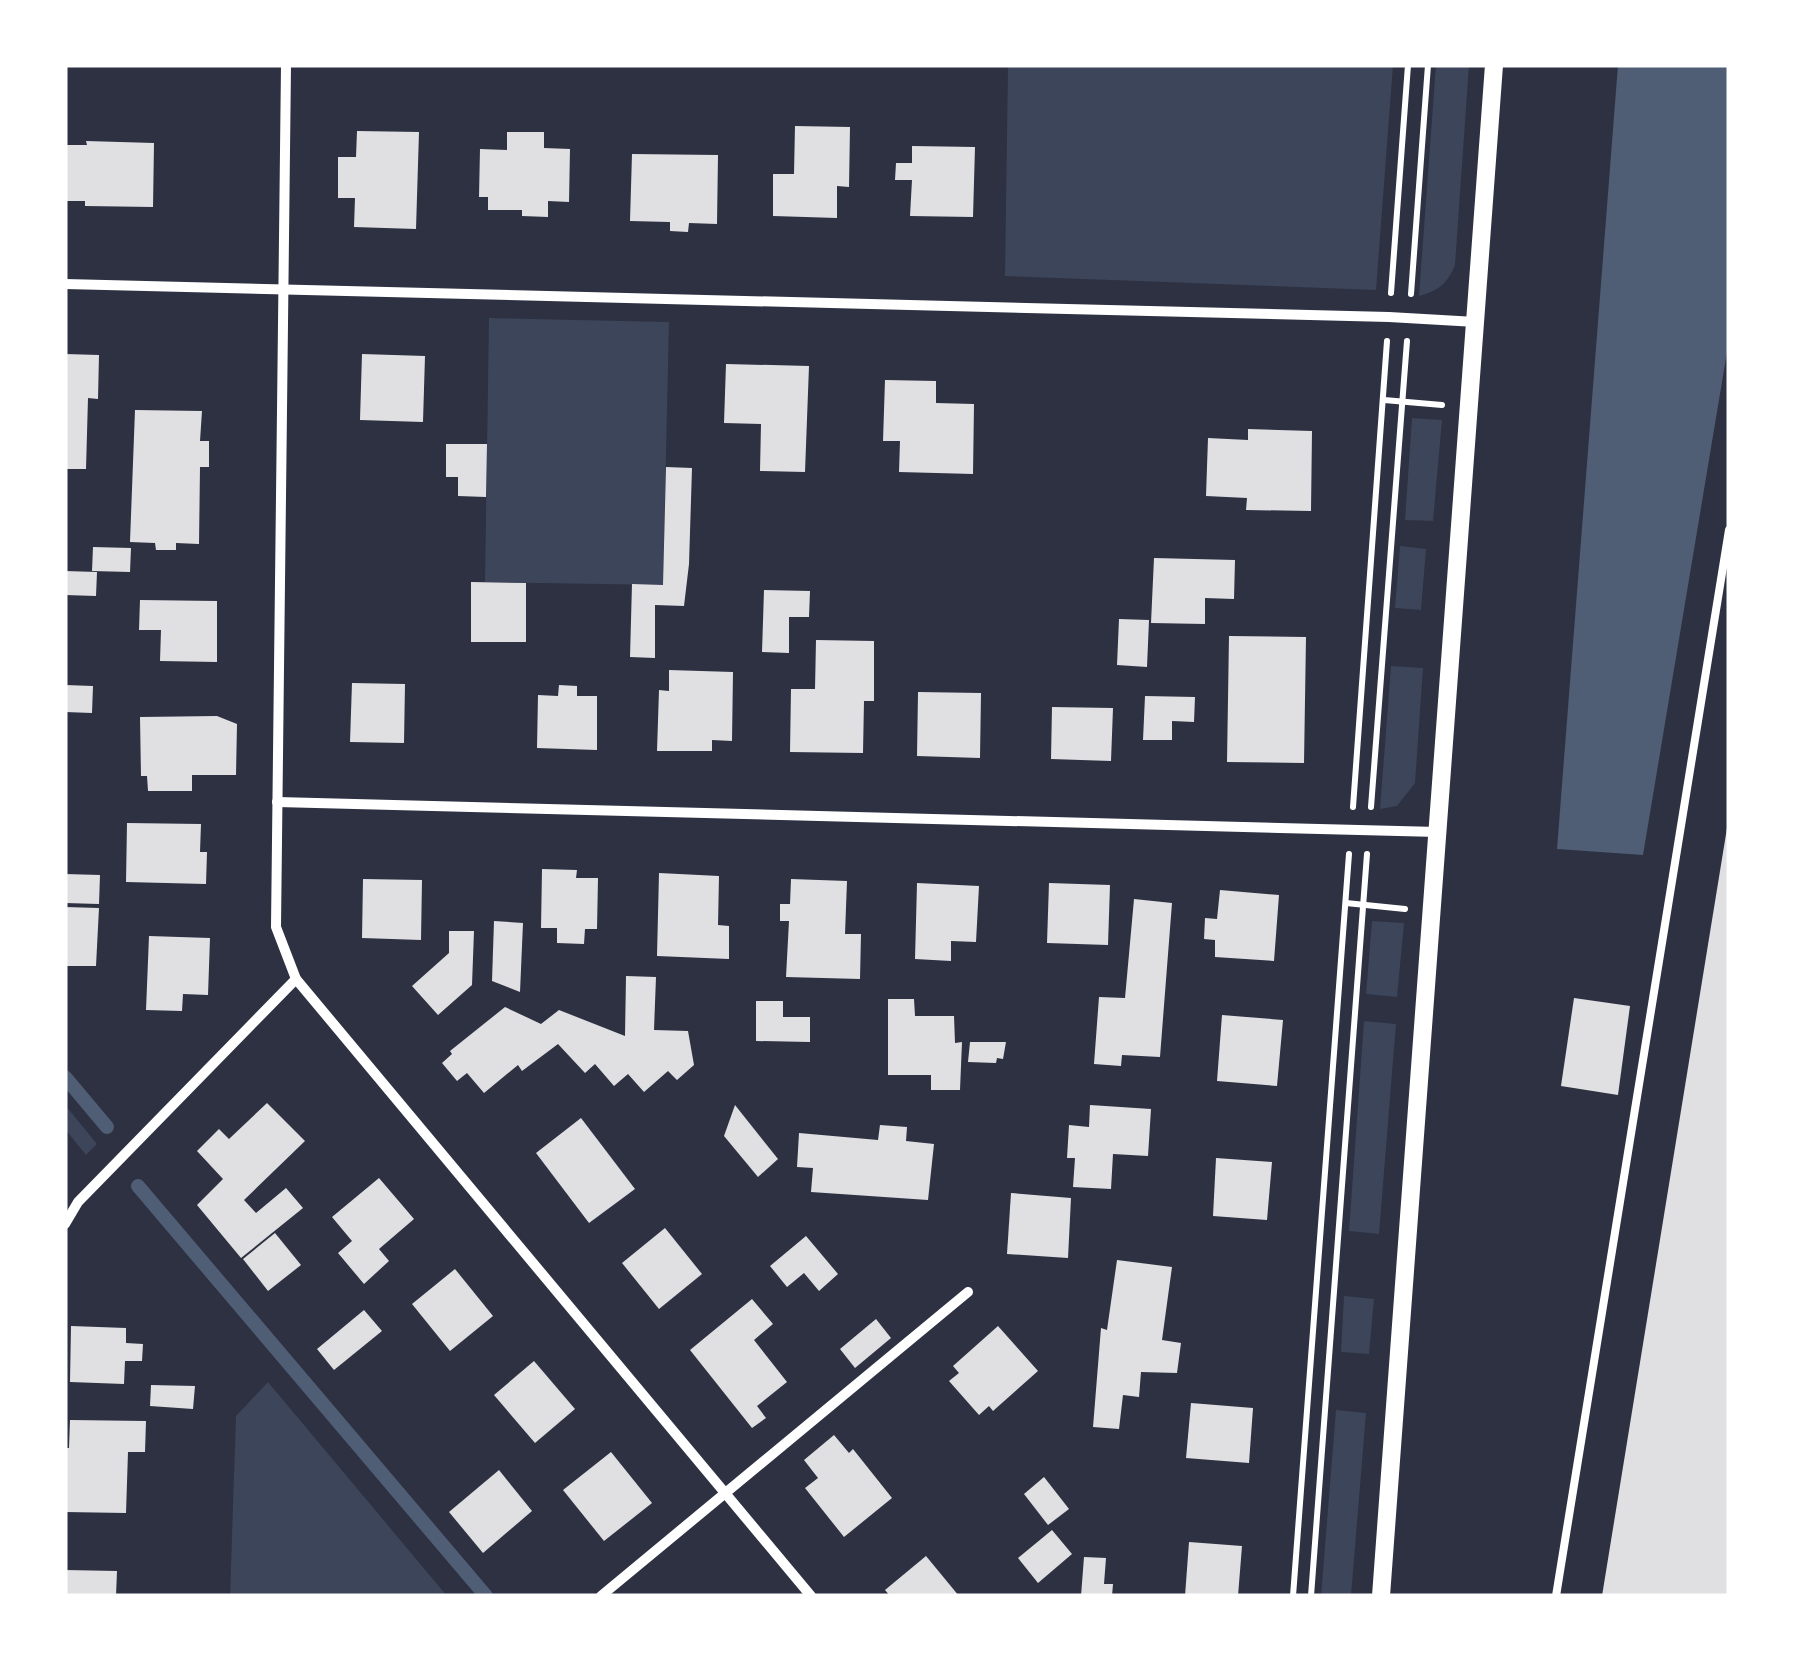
<svg xmlns="http://www.w3.org/2000/svg" width="1794" height="1661" font-family="'PT Serif',serif">
  <style>
    .green { fill: #3c4559 }
    .water { fill: #4f5d75 }
    .lines { fill: none; stroke-linecap: round; stroke-linejoin: round }
    .stream { stroke: #4f5d75; stroke-width: 14 }
    .building { fill: #e0e0e3 }
    .path { stroke: #fff; stroke-width: 6 }
    .service { stroke: #fff; stroke-width: 8 }
    .minor { stroke: #fff; stroke-width: 10 }
    .tertiary { stroke: #fff; stroke-width: 18 }
  </style>
  <rect width="100%" height="100%" fill="#2d3142"/>
  <g class="green">
    <polygon points="1008,65 1393,65 1376,290 1005,276"/>
    <path d="M1436,65H1469L1455,265C1448,283 1438,291 1419,296Z"/>
    <polygon points="489,318 669,322 663,585 485,582"/>
    <polygon points="1412,418 1442,420 1433,521 1405,520"/>
    <polygon points="1400,546 1426,549 1421,610 1395,608"/>
    <polygon points="1391,666 1423,668 1415,783 1397,806 1380,809"/>
    <polygon points="1372,921 1404,923 1397,997 1366,994"/>
    <polygon points="1364,1021 1396,1024 1379,1234 1349,1231"/>
    <polygon points="65,1105 97,1144 86,1155 65,1129"/>
    <polygon points="1344,1296 1374,1299 1369,1354 1341,1352"/>
    <polygon points="268,1382 447,1596 230,1596 236,1416"/>
    <polygon points="1336,1410 1366,1413 1351,1596 1321,1596"/>
  </g>
  <polygon class="water" points="1618,65 1729,65 1729,340 1643,855 1557,849"/>
  <g class="lines">
    <g class="stream">
      <polyline points="65,1077 107,1127"/>
      <polyline points="138,1186 486,1596"/>
    </g>
  </g>
  <g class="building">
    <polygon points="795,126 850,127 849,187 837,186 837,218 773,216 773,174 794,174"/>
    <polygon points="357,131 419,132 416,229 354,227 355,198 338,198 338,157 356,157"/>
    <polygon points="507,132 544,132 544,148 570,149 569,202 548,201 548,217 522,216 522,210 488,210 488,197 479,197 480,149 507,150"/>
    <polygon points="86,141 154,143 153,207 85,206 85,201 65,201 65,145 87,145"/>
    <polygon points="912,146 975,147 973,217 910,216 912,180 895,180 896,163 912,163"/>
    <polygon points="632,154 718,155 717,224 689,223 688,232 670,231 670,222 630,221"/>
    <polygon points="65,354 99,355 98,399 88,398 86,469 65,469"/>
    <polygon points="362,354 425,356 423,422 360,420"/>
    <polygon points="726,364 809,366 805,472 760,471 761,424 724,423"/>
    <polygon points="885,380 936,381 936,403 974,404 973,474 899,472 900,441 883,441"/>
    <polygon points="135,410 202,411 200,441 209,441 209,467 200,467 199,544 176,543 176,550 156,550 155,543 130,542"/>
    <polygon points="1248,429 1312,431 1311,511 1246,510 1247,498 1206,496 1208,438 1248,440"/>
    <polygon points="446,444 487,444 486,497 458,496 458,477 446,477"/>
    <polygon points="666,467 692,468 689,564 684,606 655,605 655,658 630,657 632,584 663,585"/>
    <polygon points="93,547 131,548 130,572 92,571"/>
    <polygon points="1154,558 1235,560 1234,599 1205,598 1205,624 1151,623"/>
    <polygon points="65,571 97,572 96,596 65,595"/>
    <polygon points="471,582 526,583 526,642 471,642"/>
    <polygon points="764,590 810,591 809,617 789,617 789,653 762,652"/>
    <polygon points="140,600 217,601 217,662 160,661 161,630 139,630"/>
    <polygon points="1119,619 1149,620 1147,667 1117,665"/>
    <polygon points="1229,636 1306,637 1304,763 1227,762"/>
    <polygon points="816,640 874,641 874,701 864,701 863,753 790,752 791,689 815,689"/>
    <polygon points="669,670 733,672 732,741 712,740 712,751 657,751 659,690 669,691"/>
    <polygon points="352,683 405,684 404,743 350,742"/>
    <polygon points="65,685 93,686 92,713 65,712"/>
    <polygon points="559,685 577,686 577,696 597,696 597,750 537,748 538,695 558,696"/>
    <polygon points="918,692 981,693 980,758 917,756"/>
    <polygon points="1145,696 1195,697 1194,722 1172,721 1172,740 1143,740"/>
    <polygon points="1052,707 1113,708 1111,761 1051,759"/>
    <polygon points="217,716 237,724 236,775 192,775 192,791 148,791 147,776 141,776 140,717"/>
    <polygon points="127,823 201,824 200,852 207,852 206,884 126,882"/>
    <polygon points="1727,828 1729,1596 1602,1596"/>
    <polygon points="542,869 577,870 576,878 598,878 597,929 585,929 584,944 557,943 557,928 541,928"/>
    <polygon points="659,873 719,876 718,925 729,926 729,959 657,956"/>
    <polygon points="65,874 100,875 99,904 65,903"/>
    <polygon points="363,879 422,880 421,940 362,938"/>
    <polygon points="791,879 847,881 845,934 861,934 860,979 786,977 789,921 780,921 780,904 790,904"/>
    <polygon points="917,883 979,886 976,942 951,941 951,961 915,959"/>
    <polygon points="1049,883 1110,885 1108,945 1047,943"/>
    <polygon points="1220,890 1279,895 1274,961 1215,957 1215,940 1204,939 1205,918 1217,919"/>
    <polygon points="1134,899 1172,903 1160,1057 1122,1055 1121,1066 1094,1064 1099,997 1125,998"/>
    <polygon points="65,907 99,908 96,966 67,966"/>
    <polygon points="494,921 523,923 520,992 492,981"/>
    <polygon points="449,931 474,931 472,985 438,1015 412,986 449,953"/>
    <polygon points="149,936 210,938 208,995 183,994 182,1011 146,1010"/>
    <polygon points="626,976 656,977 654,1030 688,1031 694,1065 677,1080 668,1071 644,1092 628,1074 614,1086 595,1064 585,1073 558,1044 522,1071 518,1065 484,1093 467,1073 457,1081 442,1063 452,1054 450,1051 505,1007 541,1024 559,1010 625,1036"/>
    <polygon points="1574,998 1630,1006 1618,1095 1561,1086"/>
    <polygon points="888,999 914,999 915,1016 954,1016 955,1043 962,1042 960,1090 931,1090 931,1075 888,1075"/>
    <polygon points="756,1001 783,1001 783,1017 810,1017 810,1042 756,1041"/>
    <polygon points="1222,1015 1283,1020 1277,1086 1217,1081"/>
    <polygon points="970,1042 1006,1042 1003,1059 997,1058 996,1063 968,1062"/>
    <polygon points="267,1103 305,1141 244,1200 256,1213 286,1188 303,1208 241,1258 197,1205 223,1179 197,1151 219,1129 229,1139"/>
    <polygon points="735,1105 778,1159 758,1177 724,1136"/>
    <polygon points="1090,1105 1151,1109 1148,1156 1113,1154 1111,1189 1073,1187 1075,1158 1067,1158 1069,1125 1089,1127"/>
    <polygon points="581,1118 635,1189 589,1223 536,1153"/>
    <polygon points="880,1125 907,1127 906,1141 934,1144 928,1200 811,1192 813,1168 797,1167 799,1133 878,1140"/>
    <polygon points="1216,1158 1272,1162 1267,1220 1213,1216"/>
    <polygon points="379,1178 414,1219 379,1249 389,1261 364,1284 338,1253 352,1241 332,1217"/>
    <polygon points="1011,1193 1071,1198 1068,1258 1007,1254"/>
    <polygon points="665,1228 702,1274 659,1309 622,1263"/>
    <polygon points="275,1233 301,1265 268,1291 243,1259"/>
    <polygon points="806,1236 838,1274 819,1291 804,1273 787,1287 770,1266"/>
    <polygon points="1117,1260 1172,1267 1162,1340 1181,1343 1177,1373 1141,1372 1139,1397 1123,1395 1119,1429 1093,1427 1101,1328 1107,1330"/>
    <polygon points="455,1269 493,1316 450,1351 412,1304"/>
    <polygon points="752,1299 773,1324 754,1340 787,1382 757,1406 766,1418 752,1428 690,1350"/>
    <polygon points="364,1310 382,1331 334,1370 317,1349"/>
    <polygon points="876,1319 891,1338 855,1368 840,1349"/>
    <polygon points="71,1326 126,1328 126,1343 143,1344 142,1361 125,1361 124,1384 70,1382"/>
    <polygon points="998,1326 1038,1371 993,1411 989,1406 979,1415 949,1381 959,1373 953,1366"/>
    <polygon points="534,1361 575,1409 535,1443 494,1395"/>
    <polygon points="151,1385 195,1386 193,1409 150,1406"/>
    <polygon points="1191,1403 1253,1408 1249,1463 1186,1458"/>
    <polygon points="70,1420 146,1421 145,1452 128,1452 126,1513 65,1512 65,1448 69,1448"/>
    <polygon points="834,1435 849,1453 853,1449 892,1498 844,1537 805,1488 818,1478 804,1460"/>
    <polygon points="611,1452 652,1503 604,1541 563,1490"/>
    <polygon points="499,1470 532,1511 483,1553 449,1512"/>
    <polygon points="1044,1477 1069,1509 1048,1525 1024,1494"/>
    <polygon points="1052,1530 1072,1554 1038,1583 1018,1558"/>
    <polygon points="1189,1542 1242,1546 1238,1596 1185,1596"/>
    <polygon points="926,1556 959,1596 890,1596 885,1590"/>
    <polygon points="1084,1557 1106,1558 1104,1584 1113,1584 1112,1596 1081,1596"/>
    <polygon points="65,1570 117,1571 116,1596 65,1596"/>
  </g>
  <g class="lines">
    <g class="path">
      <polyline points="1391,293 1408,65"/>
      <polyline points="1411,294 1428,65"/>
      <polyline points="1384,400 1442,405"/>
      <polyline points="1353,807 1387,341"/>
      <polyline points="1371,807 1407,341"/>
      <polyline points="1346,903 1405,909"/>
      <polyline points="1293,1596 1349,854"/>
      <polyline points="1311,1596 1367,854"/>
    </g>
    <polyline class="service" points="1556,1596 1729,530"/>
    <g class="minor">
      <polyline points="286,65 276,927 296,979 811,1596"/>
      <polyline points="65,284 1389,317 1476,322"/>
      <polyline points="277,802 1438,832"/>
      <polyline points="65,1224 78,1202 296,979"/>
      <polyline points="601,1596 968,1292"/>
    </g>
    <polyline class="tertiary" points="1381,1596 1494,65"/>
  </g>
  <rect width="1794" height="1661" fill="none" stroke="#ffffff" stroke-width="135"/>
</svg>
